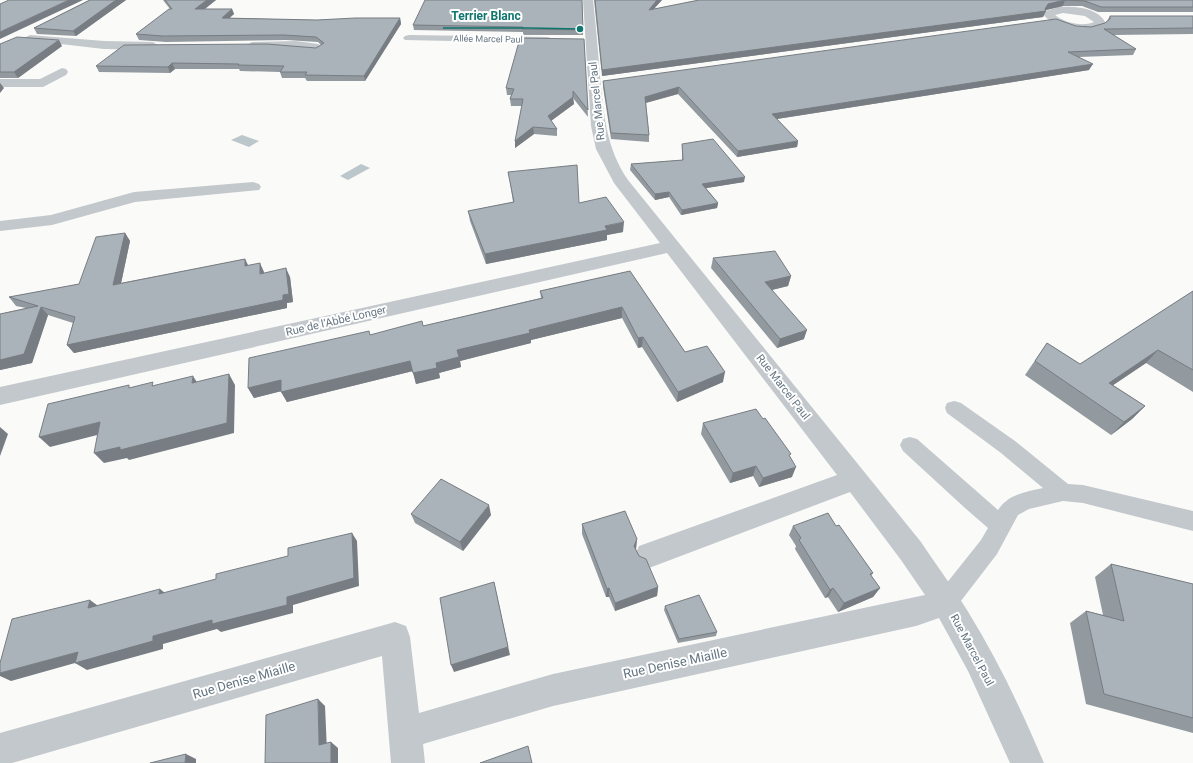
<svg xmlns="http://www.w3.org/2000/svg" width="1193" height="763" font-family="Roboto,sans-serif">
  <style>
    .water { fill: #bbc7cb }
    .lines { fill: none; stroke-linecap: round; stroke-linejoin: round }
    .service { fill: #c3c8cc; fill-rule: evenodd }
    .minor { fill: #c3c8cc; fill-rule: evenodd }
    .wall { fill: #929a9f }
    .shaded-wall { fill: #777d82 }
    .building { fill: #aab3b9; stroke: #777d82 }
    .labels { text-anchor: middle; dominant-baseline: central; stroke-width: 4; stroke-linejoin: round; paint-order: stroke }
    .far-street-label { font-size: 9px; fill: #657683; stroke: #fff }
    .street-label { font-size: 11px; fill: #657683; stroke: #fff }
    .near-street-label { font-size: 13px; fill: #657683; stroke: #fff }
    .leader { fill: none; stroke: #0f766e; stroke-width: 1.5 }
    .callout-dot { fill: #0f766e; stroke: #fff; stroke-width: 1.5 }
    .callout-label { font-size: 12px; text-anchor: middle; font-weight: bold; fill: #0f766e; stroke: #fff; stroke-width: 4; stroke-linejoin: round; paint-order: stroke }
  </style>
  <rect width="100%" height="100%" fill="#fafaf8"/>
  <g class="water">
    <polygon points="242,135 259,141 249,147 231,140"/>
    <polygon points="361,164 370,168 348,180 340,176"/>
  </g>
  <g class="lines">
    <path class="service" d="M954,401L961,403L1015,441L1068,484L1083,485L1193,511V531L1083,503L1063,501L1029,509L1018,515L997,554L954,610L946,613L938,610L934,602L938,594L981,540L988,528L965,508L903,451L900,445L903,439L910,437L917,439L998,510C1008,494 1026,492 1043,488L1001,453L947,413L945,408L947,403Z"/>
    <g class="minor">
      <path d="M583,0H593C596,26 598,51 600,77C604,115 606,148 628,180L921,542C936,565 953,587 967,610C997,658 1022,711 1044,763H1010L968,671L939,618L916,626L553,706L423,744L425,763H391L382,656L12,763H0V733L395,622L406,626L410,637L419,713L553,674L925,595L901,560L850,492L649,568L639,564L635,555L639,546L837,475L667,253L0,405V387L660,243L614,183L596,149L591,126Z"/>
      <path d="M1058,7C1074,6 1097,7 1106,23C1094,38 1054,29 1044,15L1046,11ZM1063,13L1085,16L1094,22C1082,27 1065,23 1055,15Z"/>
      <polygon points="30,35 104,41 153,42 159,46 153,50 104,49 26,40 24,38"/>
      <polygon points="409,35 548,37 554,40 548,43 405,40 403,38 405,36"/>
      <polygon points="296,41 318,44 324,48 318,52 296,49 252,50 246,46 252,42"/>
      <polygon points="62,68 66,69 68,72 66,75 43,87 0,87 0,79 40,79"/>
      <polygon points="253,182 259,184 261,187 259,190 135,202 52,225 0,231 0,221 51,215 134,192"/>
    </g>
  </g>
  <g class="wall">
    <polygon points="89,0 126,0 76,36 37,34 34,28"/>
    <polygon points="163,0 216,0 205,9 232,9 234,14 229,18 317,20 400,18 401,24 365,81 307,81 305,78 282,78 280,72 240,71 239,69 175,69 170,73 99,72 96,66 316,48 321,45 318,42 286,40 166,42 139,40 136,34 170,9"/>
    <polygon points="582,0 583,35 523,35 523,32 414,30 413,25"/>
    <polygon points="594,0 662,0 654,9 699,0 1193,0 1193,12 1098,12 1082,6 1063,6 1046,10 1046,11 1043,17 602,76"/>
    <polygon points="1110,16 1193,16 1193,34 1113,35 1136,49 1133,55 1079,57 1089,70 777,119 798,141 797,147 737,157 678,94 646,103 649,135 649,142 611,139 603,87 603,81 1076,26 1091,27 1105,23 1107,21"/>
    <polygon points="584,39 588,117 573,98 574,104 551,121 557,129 557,136 534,134 515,148 515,141 522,106 511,106 510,99 511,95 507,95 506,88"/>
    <polygon points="0,44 62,46 18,78 0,78"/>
    <polygon points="682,144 744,182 706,188 718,203 717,208 681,215 669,197 655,200 630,170 631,164 682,160"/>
    <polygon points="508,172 579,203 623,232 607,235 607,240 486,264 470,221 468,211 513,202 510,182"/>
    <polygon points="125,233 130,241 121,283 245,259 248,266 264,272 264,273 290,277 293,302 287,303 287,308 74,353 67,345 73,323 48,315 32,363 0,370 0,314 26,308 16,306 9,297 79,284"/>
    <polygon points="713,258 791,276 788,286 772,290 804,339 777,348 711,268"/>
    <polygon points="630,271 685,352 723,382 677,402 642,347 638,348 622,318 531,340 531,343 460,361 461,367 439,373 440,378 416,384 413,371 287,402 281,391 254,398 248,388 370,335 423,326 541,298 540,291"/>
    <polygon points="1193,291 1193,392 1146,363 1113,385 1145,406 1132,419 1111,435 1025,375 1047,343 1080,364"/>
    <polygon points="763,419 790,457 792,477 759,487 753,476 730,483 701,434 703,423"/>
    <polygon points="411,514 491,515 463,551 415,523"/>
    <polygon points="582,524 637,539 636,550 639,556 658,587 657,596 615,611 609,597 606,597 582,534"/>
    <polygon points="793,526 836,526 873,573 871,576 880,588 873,597 838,612 828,597 825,598 795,549 796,546 789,535"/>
    <polygon points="1111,564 1193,584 1193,733 1086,704 1070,623 1086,611 1103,615 1095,577"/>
    <polygon points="665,606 717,632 716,636 678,643 664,610"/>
  </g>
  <g class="shaded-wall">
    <polygon points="69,0 83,0 0,39 0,32"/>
    <polygon points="116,0 126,0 76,36 73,31"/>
    <polygon points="207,0 216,0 198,14 195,9"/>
    <polygon points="657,0 662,0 648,15 649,10"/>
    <polygon points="1065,0 1063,6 1046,10 1046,11 1043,17 602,76 602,70 1048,4"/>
    <polygon points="232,9 234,14 224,23 222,18"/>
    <polygon points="400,18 401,24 365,81 364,76"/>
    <polygon points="59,40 62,46 18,78 14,72"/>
    <polygon points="172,63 175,69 170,73 168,67"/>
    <polygon points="1093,64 1089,70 770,120 772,114"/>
    <polygon points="0,83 4,88 0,93"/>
    <polygon points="679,87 678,94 645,103 645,97"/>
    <polygon points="573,97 574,104 548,123 548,116"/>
    <polygon points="533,127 534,134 515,148 515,141"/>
    <polygon points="798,141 797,147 737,157 738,151"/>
    <polygon points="745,177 744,182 701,189 702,184"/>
    <polygon points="669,192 669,197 655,200 655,194"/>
    <polygon points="718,203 717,208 681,215 682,210"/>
    <polygon points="624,222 623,232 607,235 607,240 486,264 485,254"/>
    <polygon points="125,233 130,241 119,293 113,285"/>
    <polygon points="245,259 249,267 245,266"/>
    <polygon points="260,263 264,272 264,282 260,274"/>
    <polygon points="286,268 290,277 293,302 287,303 287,308 74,353 67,345"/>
    <polygon points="791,276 788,286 763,292 765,282"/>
    <polygon points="41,307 48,315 32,363 0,370 0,360"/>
    <polygon points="622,307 622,318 531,340 531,343 460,361 461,367 439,373 440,378 416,384 413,373 436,363 457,350 529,330"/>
    <polygon points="807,330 804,339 777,348 780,339"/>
    <polygon points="643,337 642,347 638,348 638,338"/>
    <polygon points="1158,350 1146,363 1097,396 1109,383"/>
    <polygon points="410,361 413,371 287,402 281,392"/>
    <polygon points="725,372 723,382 677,402 678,392"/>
    <polygon points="229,374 235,385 234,433 129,460 127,458 104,463 94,453"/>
    <polygon points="193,376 200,387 192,383"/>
    <polygon points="281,380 286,390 254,398 248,388"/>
    <polygon points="1145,406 1132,419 1111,435 1124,422"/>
    <polygon points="100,422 109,432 50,447 39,437"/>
    <polygon points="0,427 8,434 0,456"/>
    <polygon points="756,466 753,476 730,483 733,473"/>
    <polygon points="796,467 792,477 759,487 763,478"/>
    <polygon points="489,505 491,515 463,551 460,542"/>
    <polygon points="352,533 357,541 359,586 293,605 293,613 221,632 217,629 163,644 163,649 87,670 75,663 11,681 0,676 0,673 78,652 153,636 287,597"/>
    <polygon points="637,539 636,548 634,556 634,546"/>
    <polygon points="494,582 510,655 454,672 451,665"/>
    <polygon points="658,587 657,596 615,611 615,603"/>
    <polygon points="609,588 609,597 606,597 607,589"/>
    <polygon points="833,588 828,597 825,598 830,590"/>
    <polygon points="880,588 873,597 838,612 844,603"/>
    <polygon points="160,589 170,597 159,594"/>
    <polygon points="90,600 101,608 88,608"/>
    <polygon points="318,699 325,706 327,751 319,745"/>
    <polygon points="331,742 338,748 338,763 331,763"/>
    <polygon points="186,754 196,759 196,763 185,763"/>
  </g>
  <g class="building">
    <polygon points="9,0 69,0 0,32 0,4"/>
    <polygon points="90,0 116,0 73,31 34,28"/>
    <polygon points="165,0 207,0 195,9 232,9 222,18 317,20 355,18 400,18 364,76 305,75 307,72 280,72 284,66 238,65 239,64 172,63 168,67 96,66 124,45 267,44 316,48 324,43 316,37 284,35 163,36 136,34 169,9 172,9"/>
    <polygon points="425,0 582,0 583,30 522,29 523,27 413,25"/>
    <polygon points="595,0 657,0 649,10 699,0 1193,0 1193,7 1101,7 1085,1 1065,0 1048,4 1045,9 1046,11 602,70"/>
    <polygon points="1110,16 1193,16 1193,28 1104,29 1136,49 1068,52 1093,64 772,114 798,141 738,151 679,87 645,97 649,135 611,133 603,81 1056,19 1076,26 1091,27 1105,23 1110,19"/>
    <polygon points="17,37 59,40 14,72 0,72 0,44"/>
    <polygon points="520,38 584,39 588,110 573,91 573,97 548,116 557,129 533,127 515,141 523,99 510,99 514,89 506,88"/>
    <polygon points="713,139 745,177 702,184 718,203 682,210 669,192 655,194 631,164 683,160 682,144"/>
    <polygon points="577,165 579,203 606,197 624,222 605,226 607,230 485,254 468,211 514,202 508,172"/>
    <polygon points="125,233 113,285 245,259 245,266 260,263 260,274 286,268 289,294 283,295 283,300 67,345 75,317 41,307 24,354 0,360 0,314 38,306 9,297 79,284 96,237"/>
    <polygon points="775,251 791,276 765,282 807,330 780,339 713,258"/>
    <polygon points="630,271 685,352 707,346 725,372 678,392 643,337 638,338 622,307 529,330 530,333 457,350 459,357 436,363 437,368 413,373 410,361 281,392 281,380 248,388 249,358 369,331 370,335 422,321 423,326 543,298 540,291"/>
    <polygon points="1193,291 1193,370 1158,350 1109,383 1145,406 1124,422 1035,361 1047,343 1080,364"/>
    <polygon points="229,374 227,423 120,450 120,447 94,453 100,422 39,437 48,404 129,385 129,388 153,382 152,386 193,376 192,383"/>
    <polygon points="756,409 763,419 765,418 791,454 789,455 796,467 763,478 756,466 733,473 703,423"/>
    <polygon points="441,479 489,505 460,542 411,514"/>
    <polygon points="625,511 637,539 634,546 639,556 646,559 658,587 615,603 609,588 607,589 582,524"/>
    <polygon points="828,513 836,526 839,525 873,573 870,574 880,588 844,603 833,588 830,590 799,540 801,538 793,526"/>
    <polygon points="352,533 354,578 287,597 287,605 212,624 212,620 153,636 153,641 75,663 78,652 0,673 0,663 12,619 90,600 88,608 160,589 159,594 216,579 216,574 288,556 288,548"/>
    <polygon points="1111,564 1193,584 1193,718 1104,694 1086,611 1124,621"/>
    <polygon points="494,582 508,647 451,665 440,598"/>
    <polygon points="699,595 717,632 679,639 665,606"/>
    <polygon points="318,699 319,745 331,742 331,763 265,763 266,715"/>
    <polygon points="528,746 532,763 480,763"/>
    <polygon points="186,754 185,763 150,763"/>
  </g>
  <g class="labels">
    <g class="far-street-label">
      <text transform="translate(488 39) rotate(1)">Allée Marcel Paul</text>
    </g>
    <g class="street-label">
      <text transform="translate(597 101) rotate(-96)">Rue Marcel Paul</text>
      <text transform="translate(336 321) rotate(-13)">Rue de l’Abbé Longer</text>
      <text transform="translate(783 387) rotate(52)">Rue Marcel Paul</text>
      <text transform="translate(972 650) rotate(62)">Rue Marcel Paul</text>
    </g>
    <g class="near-street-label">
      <text transform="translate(675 663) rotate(-12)">Rue Denise Miaille</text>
      <text transform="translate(244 680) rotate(-16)">Rue Denise Miaille</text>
    </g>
  </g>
  <path class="leader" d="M580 29L529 28H443"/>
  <circle class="callout-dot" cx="580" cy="29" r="4"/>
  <g class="callout-label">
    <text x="486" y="20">Terrier Blanc</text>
  </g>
</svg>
